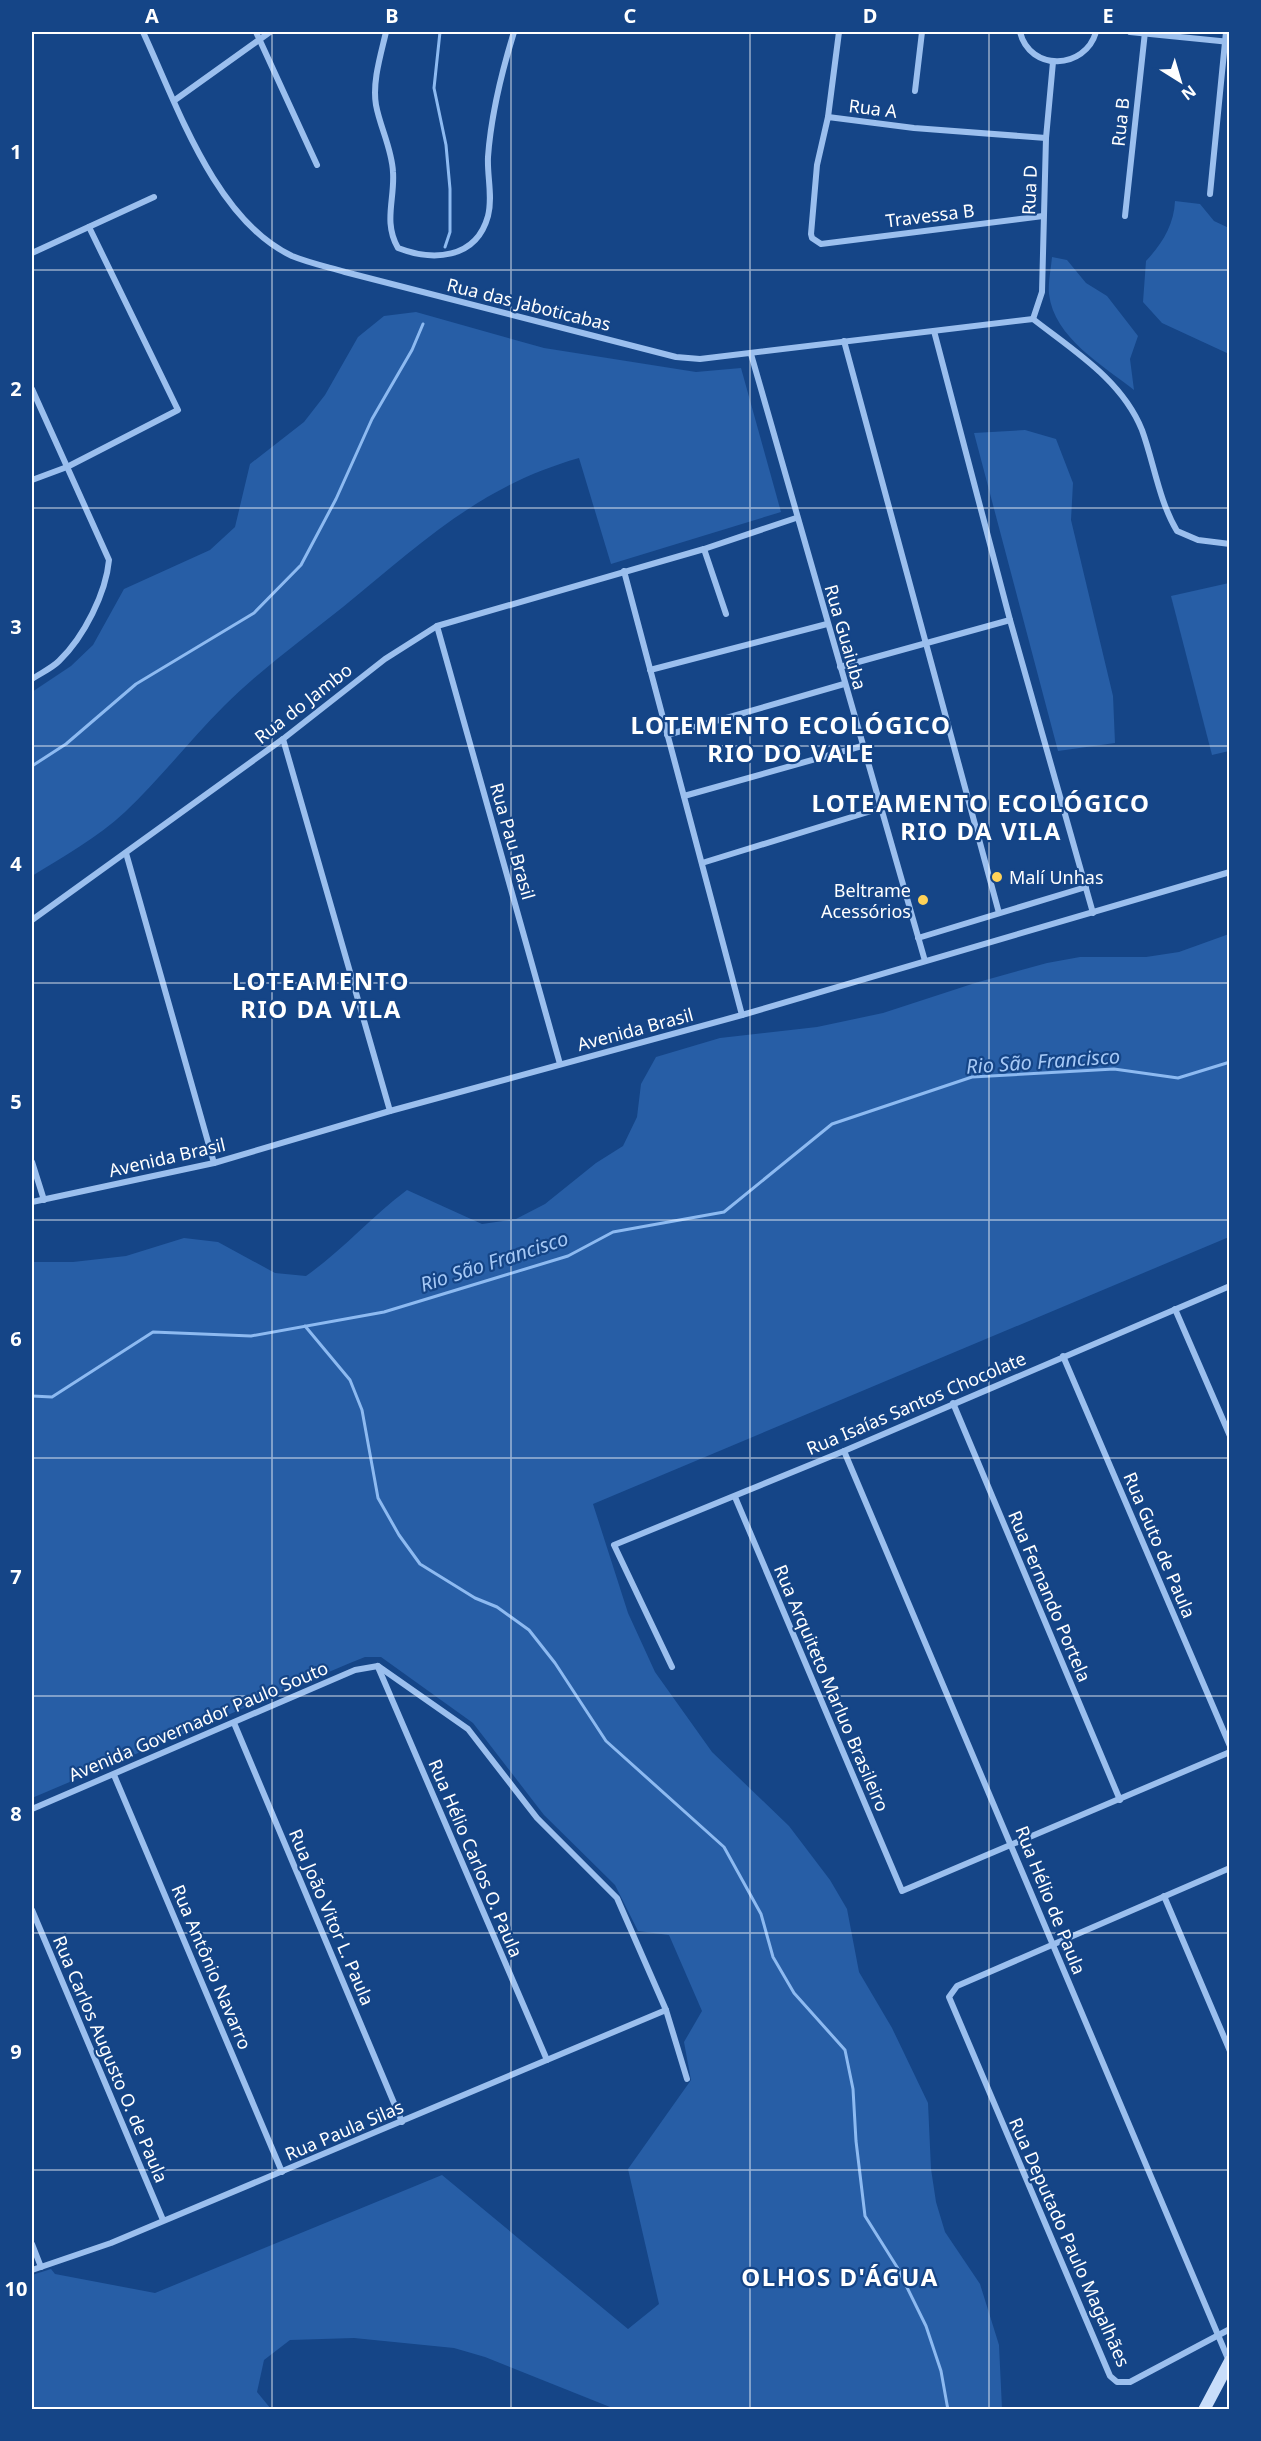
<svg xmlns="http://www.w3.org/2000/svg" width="1261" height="2441" font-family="'Noto Sans',sans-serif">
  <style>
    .green { fill: #275ea6 }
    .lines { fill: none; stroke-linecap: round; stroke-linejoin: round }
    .stream { stroke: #8dbaf1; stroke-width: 3 }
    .street { stroke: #9bbfee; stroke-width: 6 }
    .secondary { stroke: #c8ddfa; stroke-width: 12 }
    .grid { fill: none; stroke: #fff; stroke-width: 1.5; stroke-opacity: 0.55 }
    .poi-dot { fill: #ffd258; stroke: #154587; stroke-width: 2 }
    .labels { text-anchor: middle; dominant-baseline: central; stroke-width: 4.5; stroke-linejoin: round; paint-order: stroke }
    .street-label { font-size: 18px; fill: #fff; stroke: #154587 }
    .poi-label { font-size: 18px; fill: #fff; stroke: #154587; text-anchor: start }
    .water-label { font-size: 20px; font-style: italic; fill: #a6c9f6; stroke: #154587 }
    .district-label { font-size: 24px; font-weight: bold; letter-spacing: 1.5px; fill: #fff; stroke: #154587 }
    .neatline { fill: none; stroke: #fff; stroke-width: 2 }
    .grid-label { font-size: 20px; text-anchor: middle; font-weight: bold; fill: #fff }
  </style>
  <rect width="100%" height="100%" fill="#154587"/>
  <g class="green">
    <path d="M1175,201L1200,204L1214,221L1229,228V354L1162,323L1143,302L1146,261C1162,244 1174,225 1175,201Z"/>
    <path d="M1052,257L1067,260L1086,283L1107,296L1138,336L1130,359L1134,390C1103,365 1054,338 1049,294C1048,283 1051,268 1052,257Z"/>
    <path d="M416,312L544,348L696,372L741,368L781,512L611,564L579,458C480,486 420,544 343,607C303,639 260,670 224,706C190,740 160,779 125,812C98,837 63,857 32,876V692L71,666L93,645L124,589L210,550L235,527L250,464L304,422L325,395L358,337L384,316Z"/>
    <polygon points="1025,430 1056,439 1073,483 1071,520 1113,696 1115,743 1058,751 974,433"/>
    <polygon points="1229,583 1229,751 1212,755 1171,596"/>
    <path d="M1229,934V1237L593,1504L628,1613L655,1672L712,1752L789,1826L830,1880L847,1909L859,1972L892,2028L928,2103L931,2169L936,2202L945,2232L980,2284L999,2345L1002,2409H615L485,2357L454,2348L354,2338L290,2340L264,2360L257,2392L271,2409H32V2275L51,2269L55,2274L155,2293L442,2175L628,2329L659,2304L628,2169L691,2080L684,2042L702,2011L669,1935L638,1931L615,1885L544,1815L473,1723L381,1657H365L350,1663L32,1798V1262H73L126,1256L184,1238L218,1242L275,1273L306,1276C343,1250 371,1217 407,1190L482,1224L516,1219L545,1204L596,1163L623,1146L637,1117L641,1084L656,1057L720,1038L817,1027L883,1013L975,983L1047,963L1080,957H1146L1179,952Z"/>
  </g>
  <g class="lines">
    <g class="stream">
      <polyline points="440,32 434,88 446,145 450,189 450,232 445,247"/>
      <polyline points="32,766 66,744 136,684 254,613 301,565 336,499 372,419 412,350 423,324"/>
      <polyline points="305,1326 350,1380 362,1410 378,1498 399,1535 420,1564 475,1598 497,1607 529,1630 555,1663 606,1741 724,1847 761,1914 773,1957 794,1993 845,2050 853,2089 856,2141 865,2216 897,2267 926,2326 941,2371 948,2410"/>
      <polyline points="32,1396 52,1397 153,1332 251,1336 384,1312 568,1256 613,1232 724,1212 832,1124 972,1077 1114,1069 1178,1078 1230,1062"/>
    </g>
    <g class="street">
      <path d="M143,32C177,105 215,220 292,256C309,263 328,267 345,272L676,357L700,359L1033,319"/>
      <polyline points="256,32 317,165"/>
      <path d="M386,32C381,54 372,82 376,105C380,127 392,149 393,172C395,199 383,222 398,248C432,261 476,260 488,216C493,197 487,176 488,157C491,115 502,71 514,32"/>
      <path d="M1020,32C1030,72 1085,70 1096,32"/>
      <polyline points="1130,32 1230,42"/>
      <polyline points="915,91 922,32"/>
      <polyline points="175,100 270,32"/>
      <polyline points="828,117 839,32"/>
      <polyline points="1210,194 1226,32"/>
      <polyline points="1043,216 821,244 812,238 811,234 817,165 828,117 914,128 1046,138"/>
      <polyline points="1125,216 1145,32"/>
      <polyline points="32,253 154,197"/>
      <path d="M1033,319C1074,351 1122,380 1142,430C1154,463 1159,501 1177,531L1198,540L1230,544"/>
      <polyline points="1033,319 1042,292 1046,138 1053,62"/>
      <polyline points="934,331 1010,620 1093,913"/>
      <polyline points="844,341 999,913"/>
      <polyline points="751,354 925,961"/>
      <path d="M32,389L109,560C106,593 84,637 59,661C52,668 41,673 32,679"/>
      <polyline points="32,480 67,467 178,410 89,227"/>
      <polyline points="704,549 726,614"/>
      <polyline points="624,571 742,1015"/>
      <polyline points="437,626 560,1064"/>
      <polyline points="840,667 1010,620"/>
      <polyline points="650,670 827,624"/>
      <polyline points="667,735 844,684"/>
      <polyline points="283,739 390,1111"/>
      <polyline points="684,796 862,746"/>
      <polyline points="126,853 214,1163"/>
      <polyline points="702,863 881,808"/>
      <polyline points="32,920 283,739 385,659 437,626 704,549 796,518"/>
      <polyline points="918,938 1086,887"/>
      <polyline points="32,1162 44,1200"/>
      <polyline points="32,1202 214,1163 390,1111 742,1015 1230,872"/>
      <polyline points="1175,1309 1230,1436"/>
      <polyline points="1063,1356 1230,1746"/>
      <polyline points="953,1403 1120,1800"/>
      <polyline points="844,1451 1229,2361"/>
      <polyline points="735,1497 902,1891 1230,1752"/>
      <polyline points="378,1666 468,1729 537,1818 617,1898 666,2010 687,2079"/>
      <polyline points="378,1667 547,2060"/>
      <polyline points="672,1667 614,1545 844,1451 1230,1286"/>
      <polyline points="234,1723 402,2122"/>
      <polyline points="114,1775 282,2172"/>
      <polyline points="32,1809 355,1670 378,1666"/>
      <polyline points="1230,1868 957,1986 949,1997 1110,2376 1117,2382 1130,2382 1230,2329"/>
      <polyline points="1164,1896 1230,2051"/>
      <polyline points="32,1910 163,2220"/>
      <polyline points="32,2244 41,2267"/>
      <polyline points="32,2270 111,2243 666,2010"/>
    </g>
    <polyline class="secondary" points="1204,2410 1230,2361"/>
  </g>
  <path class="grid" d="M272,32V2410M511,32V2410M750,32V2410M989,32V2410M32,270H1230M32,508H1230M32,746H1230M32,983H1230M32,1220H1230M32,1458H1230M32,1696H1230M32,1933H1230M32,2170H1230"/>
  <g class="poi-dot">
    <circle cx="997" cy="877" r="6"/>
    <circle cx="923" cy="900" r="6"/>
  </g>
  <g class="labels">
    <g class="street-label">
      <text transform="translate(873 108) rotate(7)">Rua A</text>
      <text transform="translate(1120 122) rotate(-84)">Rua B</text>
      <text transform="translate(1029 190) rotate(-88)">Rua D</text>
      <text transform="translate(930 215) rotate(-7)">Travessa B</text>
      <text transform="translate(529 304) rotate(14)">Rua das Jaboticabas</text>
      <text transform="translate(846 637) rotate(74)">Rua Guaiuba</text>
      <text transform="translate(303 703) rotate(-38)">Rua do Jambo</text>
      <text transform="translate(513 841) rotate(74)">Rua Pau Brasil</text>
      <text transform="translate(635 1029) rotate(-15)">Avenida Brasil</text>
      <text transform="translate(167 1157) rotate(-13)">Avenida Brasil</text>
      <text transform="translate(916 1403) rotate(-23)">Rua Isaías Santos Chocolate</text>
      <text transform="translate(1160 1545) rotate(67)">Rua Guto de Paula</text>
      <text transform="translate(1050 1596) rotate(67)">Rua Fernando Portela</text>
      <text transform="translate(832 1688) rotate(67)">Rua Arquiteto Marluo Brasileiro</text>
      <text transform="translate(198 1721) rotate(-23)">Avenida Governador Paulo Souto</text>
      <text transform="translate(476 1858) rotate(67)">Rua Hélio Carlos O. Paula</text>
      <text transform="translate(1051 1900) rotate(68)">Rua Hélio de Paula</text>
      <text transform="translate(332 1917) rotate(67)">Rua João Vitor L. Paula</text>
      <text transform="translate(212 1967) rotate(67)">Rua Antônio Navarro</text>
      <text transform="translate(111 2059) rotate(67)">Rua Carlos Augusto O. de Paula</text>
      <text transform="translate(344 2130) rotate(-23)">Rua Paula Silas</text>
      <text transform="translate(1070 2242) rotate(66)">Rua Deputado Paulo Magalhães</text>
    </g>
    <g class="poi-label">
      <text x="1009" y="877">Malí Unhas</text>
      <text x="911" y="890" text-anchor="end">Beltrame<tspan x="911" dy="21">Acessórios</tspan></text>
    </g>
    <g class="water-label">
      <text transform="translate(1043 1061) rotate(-4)">Rio São Francisco</text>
      <text transform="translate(494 1261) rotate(-18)">Rio São Francisco</text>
    </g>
    <g class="district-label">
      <text x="791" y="724">LOTEMENTO ECOLÓGICO<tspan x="791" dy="28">RIO DO VALE</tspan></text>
      <text x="981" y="802">LOTEAMENTO ECOLÓGICO<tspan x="981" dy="28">RIO DA VILA</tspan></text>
      <text x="321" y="980">LOTEAMENTO<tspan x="321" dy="28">RIO DA VILA</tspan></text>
      <text x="840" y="2276">OLHOS D'ÁGUA</text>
    </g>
  </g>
  <rect width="1261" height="2441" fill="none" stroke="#154587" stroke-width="66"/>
  <g transform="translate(1180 81) rotate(143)" stroke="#154587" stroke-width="4.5" paint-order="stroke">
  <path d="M0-4.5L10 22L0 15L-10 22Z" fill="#ffffff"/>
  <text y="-9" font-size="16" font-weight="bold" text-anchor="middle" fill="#ffffff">N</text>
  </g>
  <rect x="33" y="33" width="1195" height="2375" class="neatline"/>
  <g class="grid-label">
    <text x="152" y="23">A</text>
    <text x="392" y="23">B</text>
    <text x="630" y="23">C</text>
    <text x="870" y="23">D</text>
    <text x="1108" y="23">E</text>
    <text x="16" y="159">1</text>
    <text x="16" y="396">2</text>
    <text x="16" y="634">3</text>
    <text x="16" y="871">4</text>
    <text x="16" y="1109">5</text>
    <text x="16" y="1346">6</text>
    <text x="16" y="1584">7</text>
    <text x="16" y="1821">8</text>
    <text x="16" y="2059">9</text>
    <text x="16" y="2296">10</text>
  </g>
</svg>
